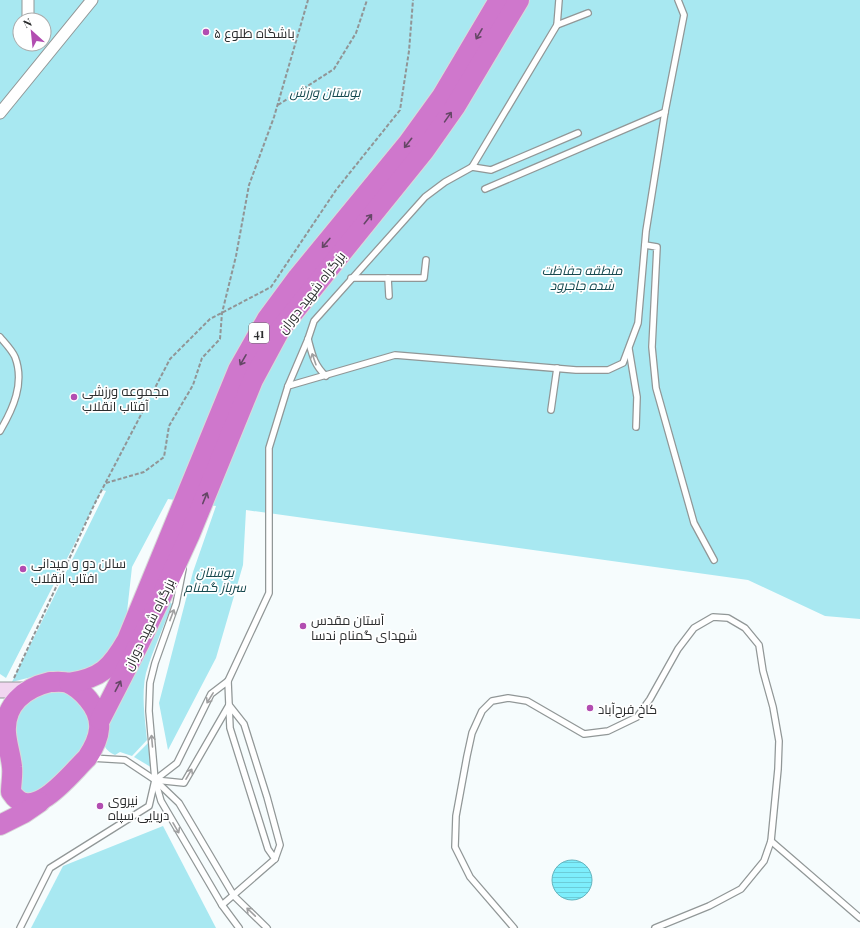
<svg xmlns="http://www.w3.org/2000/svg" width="860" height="928" font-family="'Playfair Display',Cairo,serif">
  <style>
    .green { fill: #a8e8f1; fill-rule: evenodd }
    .water { fill: url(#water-rules); stroke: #64b4be }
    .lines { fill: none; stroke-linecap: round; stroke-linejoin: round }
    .lane-casing { stroke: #919797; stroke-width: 8 }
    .street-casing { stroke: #919797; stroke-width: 13 }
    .secondary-casing { stroke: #919797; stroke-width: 17 }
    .highway-casing { stroke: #d9d9d9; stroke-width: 22 }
    .path { stroke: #919596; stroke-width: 2; stroke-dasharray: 4 2; stroke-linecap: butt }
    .lane { stroke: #fff; stroke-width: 5.5 }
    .street { stroke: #fff; stroke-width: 11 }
    .secondary { stroke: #f1d6f0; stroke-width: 15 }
    .highway { stroke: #cf77cc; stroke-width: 20 }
    .oneway { stroke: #644765 }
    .oneway2 { stroke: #a0a0a1 }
    .poi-dot { fill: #b24db1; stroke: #fff; stroke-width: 1.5 }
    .labels { text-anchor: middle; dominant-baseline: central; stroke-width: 3.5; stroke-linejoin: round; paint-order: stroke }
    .shield { fill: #fff; stroke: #6b6c6d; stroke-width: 1 }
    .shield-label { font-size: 12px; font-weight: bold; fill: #2b2d2e }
    .poi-label { font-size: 13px; fill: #2b2d2e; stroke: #fff; text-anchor: start }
    .park-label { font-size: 13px; font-style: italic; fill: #14484e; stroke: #fff }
    .street-label { font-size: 13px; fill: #2b2d2e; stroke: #fff }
  </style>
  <defs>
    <pattern id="water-rules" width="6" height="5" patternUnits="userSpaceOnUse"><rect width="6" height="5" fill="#7deefc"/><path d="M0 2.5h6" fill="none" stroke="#6cccd8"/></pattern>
  </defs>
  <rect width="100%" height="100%" fill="#f6fcfd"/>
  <g class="green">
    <path d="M0,0H860V619L825,616L748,580L246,510L243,565L216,658L168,750L159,703L193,572L216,506L168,499L132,567L126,621L106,660L79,675L51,672L12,682L106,491L102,490L6,678L0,674ZM20,20H44V44H20Z"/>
    <path d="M170,602L172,604C164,627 153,649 146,673C141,694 145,719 147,740L132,756L120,752L115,755C98,747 105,738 108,723Z"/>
    <polygon points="44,690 66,692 74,697 90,717 89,745 34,797 17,788 13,738 17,709"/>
    <polygon points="148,743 154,769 134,757"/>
    <polygon points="163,826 216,928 31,928 63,866"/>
  </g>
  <circle class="water" cx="572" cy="880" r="20"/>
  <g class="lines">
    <defs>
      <g id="lane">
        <polyline points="557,25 588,13"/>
        <polyline points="472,167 491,170 578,133"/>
        <polyline points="485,189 665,112"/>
        <polyline points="645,245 657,247 652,347 656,388 694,523 714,560"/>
        <polyline points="351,278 424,278 426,260"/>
        <polyline points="388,278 389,296"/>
        <path d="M0,337C5,343 12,350 15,357C25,383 13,409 0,431"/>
        <path d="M308,339C312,354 314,365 326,376"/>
        <polyline points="629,349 637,397 636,427"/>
        <polyline points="288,386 308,339 314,321 425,197 445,182 472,167 557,25 559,0"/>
        <polyline points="551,410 557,368"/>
        <polyline points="183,569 176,604 155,663 150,683 149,711 155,780 161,801 222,905 239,928"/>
        <polyline points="228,681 269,593 269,448 288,386 395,355 576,370 608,370 623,363 638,323 646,231 665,112 684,15 678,0"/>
        <polygon points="229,705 244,724 267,797 280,845 275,859 268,849 230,728"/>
        <polyline points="91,758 125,760 155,780 179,803 234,896 267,928"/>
        <polyline points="771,841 860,918"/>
        <polyline points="222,905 275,859"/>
        <polyline points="20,928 50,868 149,806 155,780 177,763 211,694 228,681 229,705 184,783 155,780"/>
        <polyline points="514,928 470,877 455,847 456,816 467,756 472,733 482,711 492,701 508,698 527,701 584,734 608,731 637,717 650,699 678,649 694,628 713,617 728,618 745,628 759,645 763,671 773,707 779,741 778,769 771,841 764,861 741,889 709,906 655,928"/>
      </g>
      <g id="street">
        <polyline points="28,0 28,20"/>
        <polyline points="0,113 92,0"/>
      </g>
      <polyline id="secondary" points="0,690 26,690"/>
      <g id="highway">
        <path d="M50,682C55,682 63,681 68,683C75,686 83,693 88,699C105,719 101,737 87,758C70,774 32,826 11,792C11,784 13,775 12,767C11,756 7,745 6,733C4,705 24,688 50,682Z"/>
        <path d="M69,683C101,678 111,668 127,640L238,370L267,319L298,277L408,143L442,96L499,0"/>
        <polyline points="100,720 139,644 163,593 190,534 253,380 281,328 424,151 455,107 519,0"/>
        <polyline points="0,825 24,813 40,802"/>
      </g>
    </defs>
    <use href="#lane" class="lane-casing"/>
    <use href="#street" class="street-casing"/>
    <use href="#secondary" class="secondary-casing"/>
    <use href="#highway" class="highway-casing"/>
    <g class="path">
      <polyline points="278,105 334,69 356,33 367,0"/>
      <polyline points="106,483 144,472 164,457 169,426 193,385 202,358 220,339 222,313 236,256 249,185 274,117 308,0"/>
      <polyline points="14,678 95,503 170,359 210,319 271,287 336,190 400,110 409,51 413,0"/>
    </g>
    <use href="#lane" class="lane"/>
    <use href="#street" class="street"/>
    <use href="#secondary" class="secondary"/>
    <use href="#highway" class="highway"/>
  </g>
  <defs><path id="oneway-shaft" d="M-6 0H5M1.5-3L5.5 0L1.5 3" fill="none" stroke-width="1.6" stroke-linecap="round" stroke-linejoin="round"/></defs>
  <g class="oneway">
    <use href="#oneway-shaft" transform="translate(479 34) rotate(120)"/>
    <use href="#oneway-shaft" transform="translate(448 117) rotate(-55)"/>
    <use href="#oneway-shaft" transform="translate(408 143) rotate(128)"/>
    <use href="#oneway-shaft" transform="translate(368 219) rotate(-51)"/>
    <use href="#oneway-shaft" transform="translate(326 243) rotate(130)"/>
    <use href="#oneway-shaft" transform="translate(243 360) rotate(120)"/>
    <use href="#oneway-shaft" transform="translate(205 498) rotate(-68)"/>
    <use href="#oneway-shaft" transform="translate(118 686) rotate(-62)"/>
  </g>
  <g class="oneway2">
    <use href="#oneway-shaft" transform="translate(314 359) rotate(-109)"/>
    <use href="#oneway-shaft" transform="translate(172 615) rotate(-69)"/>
    <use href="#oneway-shaft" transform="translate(210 698) rotate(122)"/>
    <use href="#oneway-shaft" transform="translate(152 741) rotate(-95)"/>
    <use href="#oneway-shaft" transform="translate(189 774) rotate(-60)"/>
    <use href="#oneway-shaft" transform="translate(176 828) rotate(60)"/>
    <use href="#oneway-shaft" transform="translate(251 912) rotate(-136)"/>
  </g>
  <g class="poi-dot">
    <circle cx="206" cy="32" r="4"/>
    <circle cx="74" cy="397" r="4"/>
    <circle cx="23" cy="569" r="4"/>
    <circle cx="303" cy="626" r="4"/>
    <circle cx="590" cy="708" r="4"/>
    <circle cx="100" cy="806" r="4"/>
  </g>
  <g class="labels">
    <rect class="shield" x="249" y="323" width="20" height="20" rx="3"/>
    <g class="shield-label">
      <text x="259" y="333">41</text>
    </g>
    <g class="poi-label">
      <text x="214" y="32">باشگاه طلوع ۵</text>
      <text x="82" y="390">مجموعه ورزشی<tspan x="82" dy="15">آفتاب انقلاب</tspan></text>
      <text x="31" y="562">سالن دو و میدانی<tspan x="31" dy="15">افتاب انقلاب</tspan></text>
      <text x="311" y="619">آستان مقدس<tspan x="311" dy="15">شهدای گمنام ندسا</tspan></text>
      <text x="598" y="708">کاخ فرح‌آباد</text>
      <text x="108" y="799">نیروی<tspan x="108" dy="15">دریایی سپاه</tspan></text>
    </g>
    <g class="park-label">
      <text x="325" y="91">بوستان ورزش</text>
      <text x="582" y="269">منطقه حفاظت<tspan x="582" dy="15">شده جاجرود</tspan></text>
      <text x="215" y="571">بوستان<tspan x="215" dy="15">سرباز گمنام</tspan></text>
    </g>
    <g class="street-label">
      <text transform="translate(311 292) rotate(-52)">بزرگراه شهید دوران</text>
      <text transform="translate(148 624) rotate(-64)">بزرگراه شهید دوران</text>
    </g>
  </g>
  <g transform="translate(32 32) rotate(333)"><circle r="19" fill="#ffffff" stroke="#aaabab"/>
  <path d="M0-3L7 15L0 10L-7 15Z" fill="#b24db1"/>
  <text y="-6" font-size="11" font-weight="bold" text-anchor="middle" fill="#2b2d2e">N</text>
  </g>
</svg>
